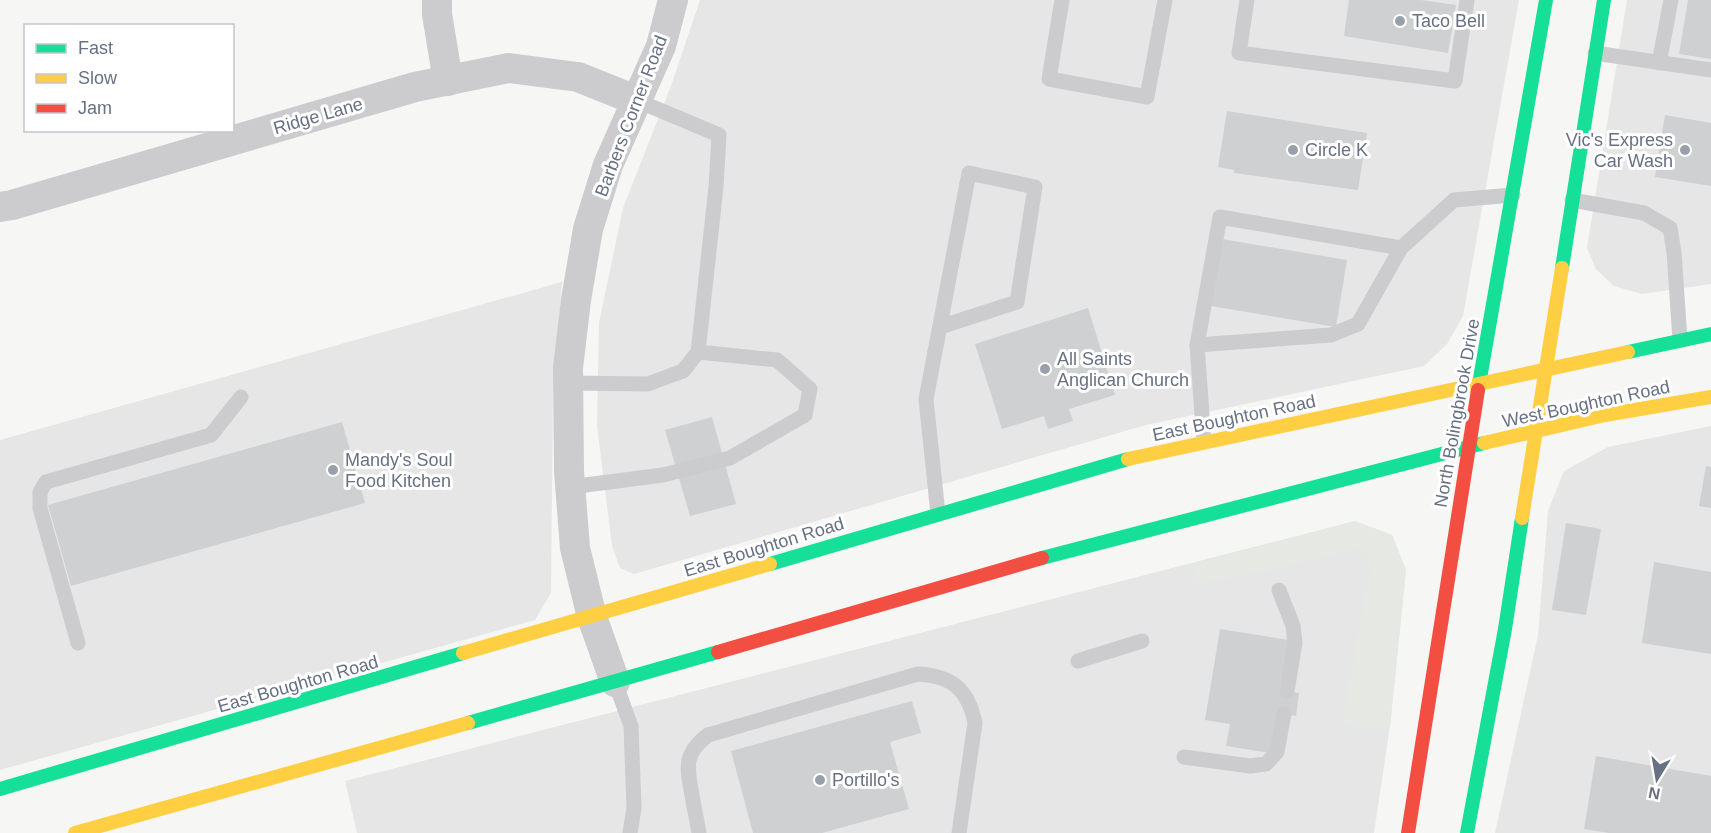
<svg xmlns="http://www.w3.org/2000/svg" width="1711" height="833" font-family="Helvetica,sans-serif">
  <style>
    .built { fill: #e6e6e7 }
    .green { fill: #e5e8e3 }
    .building { fill: #cfd0d1 }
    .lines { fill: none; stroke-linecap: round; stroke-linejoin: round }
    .lane { stroke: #ccccce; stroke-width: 15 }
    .street { stroke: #ccccce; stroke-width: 30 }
    .fast { stroke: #16e098; stroke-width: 14 }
    .slow { stroke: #ffcf43; stroke-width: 14 }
    .jam { stroke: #f24e42; stroke-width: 14 }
    .poi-dot { fill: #9aa0ab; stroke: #fff; stroke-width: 2 }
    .labels { text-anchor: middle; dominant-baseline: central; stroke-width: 6; stroke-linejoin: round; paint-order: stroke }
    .poi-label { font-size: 18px; fill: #687183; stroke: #fff; text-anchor: start }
    .street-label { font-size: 18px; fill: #687183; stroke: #fff }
  </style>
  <rect width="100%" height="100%" fill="#f6f6f5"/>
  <g class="built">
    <polygon points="700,0 1519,0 1463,316 1447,344 1424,366 1146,425 634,574 620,568 612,546 597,426 599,323 623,208 671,86"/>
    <polygon points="1627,0 1711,0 1711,284 1642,294 1614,286 1596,269 1587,248"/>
    <polygon points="562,282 553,397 551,593 535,620 0,770 0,440"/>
    <polygon points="1711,426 1711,833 1495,833 1538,635 1548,511 1564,471 1608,447"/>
    <polygon points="1355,521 1392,535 1406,570 1390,726 1374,833 357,833 345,781"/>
  </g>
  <polygon class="green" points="1355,521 1392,535 1406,570 1390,726 1358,728 1347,724 1343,717 1370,569 1367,554 1357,549 1284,567 1192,586 1196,563"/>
  <g class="building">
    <polygon points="1349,0 1421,0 1456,5 1448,53 1344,36"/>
    <polygon points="1688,0 1711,0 1711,59 1679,54"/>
    <polygon points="1227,111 1367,133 1358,190 1234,173 1234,170 1218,167"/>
    <polygon points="1665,115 1711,123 1711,186 1655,177"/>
    <polygon points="1222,239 1347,260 1336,327 1211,306"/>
    <polygon points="1088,308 1115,395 1069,409 1073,421 1048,429 1044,416 1002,429 975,344"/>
    <polygon points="712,417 736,504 690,516 665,430"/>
    <polygon points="342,422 365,503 71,586 48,505"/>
    <polygon points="1706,466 1711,467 1711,508 1699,506"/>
    <polygon points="1566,523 1601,529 1586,615 1552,610"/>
    <polygon points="1654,562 1711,572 1711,654 1642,643"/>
    <polygon points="1220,629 1289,640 1280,690 1299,693 1296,716 1277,713 1270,753 1226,746 1230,724 1205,720"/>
    <polygon points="912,701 921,733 890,742 909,809 822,833 753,833 731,751"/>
    <polygon points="1596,756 1711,776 1711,833 1609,833 1584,829"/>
  </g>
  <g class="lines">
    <g class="lane">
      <polyline points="1062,0 1049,79 1147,97 1165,0"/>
      <polyline points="1247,0 1239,53 1455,81 1467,0"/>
      <polyline points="1595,53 1711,70"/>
      <polyline points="1659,63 1671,0"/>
      <polyline points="1572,200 1644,213 1670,228 1674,252 1680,340"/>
      <polyline points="1197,345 1220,217 1401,248"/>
      <polyline points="568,383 648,384 683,371 698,352 716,187 719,135 638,101"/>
      <polyline points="1204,442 1197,345 1331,335 1358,324 1401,248 1454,200 1513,195"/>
      <polyline points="570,487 663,475 730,458 805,415 810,389 777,360 698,352"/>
      <polyline points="938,514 926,399 969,173 1035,187 1017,302 940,327"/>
      <polyline points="1279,590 1293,626 1295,643 1287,691"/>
      <polyline points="78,643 40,508 40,492 46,482 211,435 241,397"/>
      <polyline points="1078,661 1142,641"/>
      <polyline points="615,682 631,726 634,808 630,833"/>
      <polyline points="1184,757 1250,766 1266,764 1277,752 1284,714"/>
      <path d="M699,833C697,820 694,808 692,795C687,768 683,754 708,735L918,674C952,676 968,689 975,723L959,833"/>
    </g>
    <g class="street">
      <polyline points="437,0 437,14 448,81"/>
      <polyline points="0,207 12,205 415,87 509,68 578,77 638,101"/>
      <polyline points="615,682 592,617 575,548 569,471 568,368 576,300 588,229 608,165 661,46 673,0"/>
    </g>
    <g class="fast">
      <polyline points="1562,268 1604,0"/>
      <polyline points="1628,352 1711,334"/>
      <polyline points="1478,390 1546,0"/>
      <polyline points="1042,558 1484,443"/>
      <polyline points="770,564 1128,459"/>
      <polyline points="468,723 718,652"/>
      <polyline points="0,789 463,653"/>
      <polyline points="1467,833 1505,629 1522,518"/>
    </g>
    <g class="slow">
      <polyline points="1484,443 1605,415 1711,397"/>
      <polyline points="1128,459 1628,352"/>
      <polyline points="1522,518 1562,268"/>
      <polyline points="463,653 770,564"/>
      <polyline points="75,833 468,723"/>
    </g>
    <g class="jam">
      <polyline points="718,652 1042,558"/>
      <polyline points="1408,833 1478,390"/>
    </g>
  </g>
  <g class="poi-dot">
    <circle cx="1400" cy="21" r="6"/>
    <circle cx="1293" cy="150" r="6"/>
    <circle cx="1685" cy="150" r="6"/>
    <circle cx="1045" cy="369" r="6"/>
    <circle cx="333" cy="470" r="6"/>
    <circle cx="820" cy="780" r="6"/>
  </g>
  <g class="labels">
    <g class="poi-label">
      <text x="1412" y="21">Taco Bell</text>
      <text x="1673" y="140" text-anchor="end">Vic's Express<tspan x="1673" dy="21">Car Wash</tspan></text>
      <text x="1305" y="150">Circle K</text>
      <text x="1057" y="359">All Saints<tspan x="1057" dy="21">Anglican Church</tspan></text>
      <text x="345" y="460">Mandy's Soul<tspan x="345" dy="21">Food Kitchen</tspan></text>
      <text x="832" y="780">Portillo's</text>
    </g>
    <g class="street-label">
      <text transform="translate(318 116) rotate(-16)">Ridge Lane</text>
      <text transform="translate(631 116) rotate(-69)">Barbers Corner Road</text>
      <text transform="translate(1586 404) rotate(-12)">West Boughton Road</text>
      <text transform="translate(1457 413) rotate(-80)">North Bolingbrook Drive</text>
      <text transform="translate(1234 418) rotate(-12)">East Boughton Road</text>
      <text transform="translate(764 547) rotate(-17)">East Boughton Road</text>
      <text transform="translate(298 684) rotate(-16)">East Boughton Road</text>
    </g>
  </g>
  <rect x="24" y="24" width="210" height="108" fill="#ffffff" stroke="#c3c6cd" stroke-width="1.5"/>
  <rect x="36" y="44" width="30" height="9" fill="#16e098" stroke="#c3c6cd" stroke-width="1.5"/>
  <text x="78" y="54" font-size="18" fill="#687183">Fast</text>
  <rect x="36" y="74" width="30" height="9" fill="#ffcf43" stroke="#c3c6cd" stroke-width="1.5"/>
  <text x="78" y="84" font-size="18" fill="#687183">Slow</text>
  <rect x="36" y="104" width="30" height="9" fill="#f24e42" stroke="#c3c6cd" stroke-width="1.5"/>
  <text x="78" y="114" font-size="18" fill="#687183">Jam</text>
  <g transform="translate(1657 779) rotate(191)" stroke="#ffffff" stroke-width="4.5" paint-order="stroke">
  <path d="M0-4.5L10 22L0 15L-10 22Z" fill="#687183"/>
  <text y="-9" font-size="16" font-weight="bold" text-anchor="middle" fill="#687183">N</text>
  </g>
</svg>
